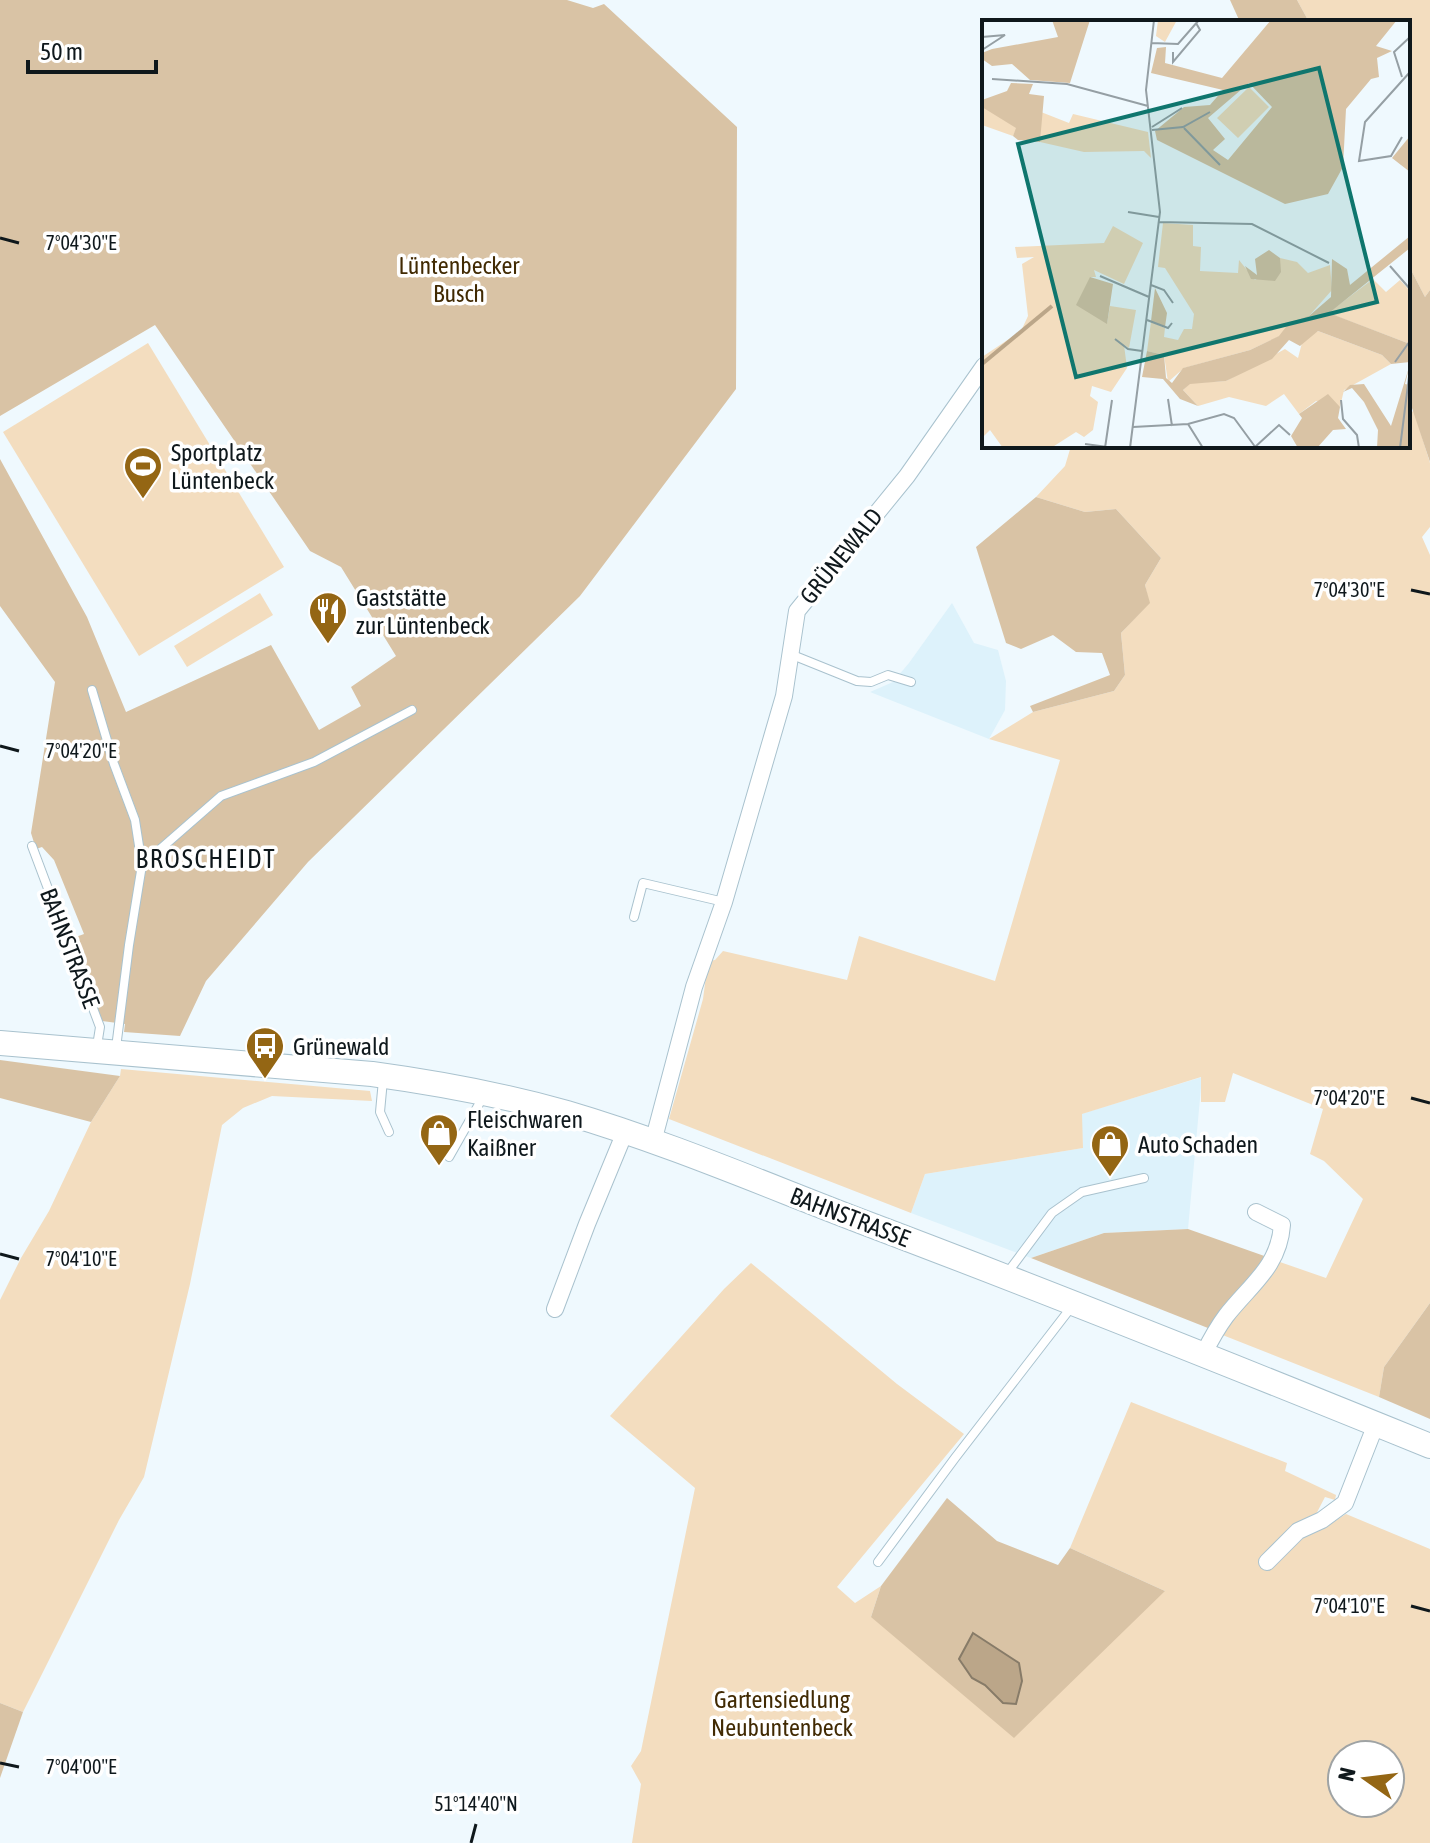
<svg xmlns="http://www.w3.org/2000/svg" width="1430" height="1843" font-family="'Asap Condensed',sans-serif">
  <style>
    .built { fill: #ddf2fb }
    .green { fill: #f3ddbf; fill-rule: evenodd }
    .forest { fill: #d9c3a5 }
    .water { fill: #bba689; stroke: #877b68; stroke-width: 2 }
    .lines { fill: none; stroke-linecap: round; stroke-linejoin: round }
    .service-casing { stroke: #a9c2ce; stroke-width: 10 }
    .minor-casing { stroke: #a9c2ce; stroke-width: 18 }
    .secondary-casing { stroke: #a9c2ce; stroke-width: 26 }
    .service { stroke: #fff; stroke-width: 8 }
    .minor { stroke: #fff; stroke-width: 16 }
    .secondary { stroke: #fff; stroke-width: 24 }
    .ticks { fill: none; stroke: #0f181c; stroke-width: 3 }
    .labels { text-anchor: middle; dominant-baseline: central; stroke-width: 7; stroke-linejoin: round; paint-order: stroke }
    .park-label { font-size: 24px; fill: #412a03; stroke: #fff }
    .poi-label { font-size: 24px; fill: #0f181c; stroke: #fff; text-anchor: start }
    .street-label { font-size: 24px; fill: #0f181c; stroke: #fff }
    .neighbourhood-label { font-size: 26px; letter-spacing: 2px; fill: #0f181c; stroke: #fff }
    .inset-river { fill: none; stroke: #bba689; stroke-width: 4 }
    .inset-road { fill: none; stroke: #959fa4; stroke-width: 2 }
    .view { fill: #0f766e; fill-opacity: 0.15; stroke: #0f766e; stroke-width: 4 }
    .inset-edge { fill: none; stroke: #0f181c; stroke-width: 4 }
    .ticks-label { font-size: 20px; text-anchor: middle; fill: #0f181c; stroke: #fff; stroke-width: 7; stroke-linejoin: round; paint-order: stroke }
  </style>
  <rect width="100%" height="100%" fill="#eff9fe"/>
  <g class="built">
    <polygon points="952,603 974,643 998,650 1006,681 1005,710 989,739 870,692 893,682 909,663"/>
    <polygon points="1202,1077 1188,1229 1104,1233 1031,1258 911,1213 925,1174 1083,1148 1081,1114"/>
  </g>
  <g class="green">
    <polygon points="1297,0 1430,0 1430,290 1425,297 1408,264 1408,22 1309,22"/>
    <polygon points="148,343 284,567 139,656 3,432"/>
    <polygon points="1414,411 1430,463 1430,527 1422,537 1430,555 1430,1303 1384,1367 1379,1397 1220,1334 1277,1261 1326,1278 1363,1199 1324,1161 1310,1154 1323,1109 1233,1073 1225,1102 1201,1102 1201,1077 1082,1114 1083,1148 925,1174 911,1213 669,1119 703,999 708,961 715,960 723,951 847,980 859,936 995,981 1060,760 989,739 1033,712 1114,691 1125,675 1121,633 1149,603 1145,585 1161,558 1116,509 1085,512 1036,497 1065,466 1071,446 1408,446 1408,413"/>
    <polygon points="260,593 273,615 187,667 174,646"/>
    <polygon points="121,1069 370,1091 372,1101 272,1096 243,1108 222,1125 190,1284 144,1477 119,1520 23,1712 0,1703 0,1300 21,1258 49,1211 91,1122 120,1076"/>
    <path d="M751,1263L897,1384L964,1434L837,1587L855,1603L881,1586L871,1617L1165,1591L1070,1548L1131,1402L1287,1463L1285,1471L1336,1495L1335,1500L1325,1497L1312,1522L1315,1529L1324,1528L1346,1514L1430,1549V1843H632L641,1784L631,1766L641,1751L695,1488L610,1416L724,1289ZM1342,1755H1390V1803H1342Z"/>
  </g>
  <g class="forest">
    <polygon points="0,0 567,0 593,8 604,4 737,127 736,389 580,596 308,862 206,981 180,1036 124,1032 125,1024 102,1021 73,938 84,934 54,860 42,847 36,849 31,833 55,682 0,606 0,459 87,617 126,712 271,645 319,730 361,706 351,687 396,656 341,567 310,551 155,325 0,416"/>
    <polygon points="1230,0 1297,0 1309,22 1240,22"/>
    <polygon points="1408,264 1425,297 1430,290 1430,462 1408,396"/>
    <polygon points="1036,497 1085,512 1116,509 1161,558 1145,585 1150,603 1121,633 1125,675 1114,691 1033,712 1030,706 1110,675 1102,653 1076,652 1053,635 1021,649 1006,643 976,547"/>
    <polygon points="0,1060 120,1076 91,1122 0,1098"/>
    <polygon points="1188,1229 1270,1258 1213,1330 1031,1258 1104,1233"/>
    <polygon points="1430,1303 1430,1419 1379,1397 1384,1367"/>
    <polygon points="947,1498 997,1541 1058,1565 1070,1548 1165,1591 1014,1738 871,1617 881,1586"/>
    <polygon points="0,1703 23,1712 0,1778"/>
  </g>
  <polygon class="water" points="973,1633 1019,1663 1022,1681 1016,1704 1003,1703 985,1685 972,1678 959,1659"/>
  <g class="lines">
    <defs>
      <g id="service">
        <polyline points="790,654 857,681 871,682 888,675 911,682"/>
        <polyline points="92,690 114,764 135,820 142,865 129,945 116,1048"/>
        <polyline points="32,846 100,1027 97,1046"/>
        <polyline points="142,865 221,796 314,762 412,710"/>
        <polyline points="634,917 643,883 724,902"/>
        <polyline points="383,1080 380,1112 389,1132"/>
        <polyline points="449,1157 483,1097"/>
        <polyline points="1008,1272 1052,1213 1082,1192 1144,1178"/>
        <polyline points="878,1562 955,1458 1073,1305"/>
      </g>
      <g id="minor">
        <polyline points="653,1142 694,987 724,902 784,696 797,611 907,476 984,366"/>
        <polyline points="555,1309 587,1224 625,1132"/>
        <path d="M1203,1355C1210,1341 1217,1328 1226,1316C1250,1285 1279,1267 1282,1225L1256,1212"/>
        <polyline points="1267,1562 1298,1531 1322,1520 1345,1503 1376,1424"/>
      </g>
      <path id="secondary" d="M0,1043L372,1074C438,1083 503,1095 567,1113C669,1143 768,1186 868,1224C1056,1295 1243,1370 1430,1446"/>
    </defs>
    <use href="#service" class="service-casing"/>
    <use href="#minor" class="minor-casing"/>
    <use href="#secondary" class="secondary-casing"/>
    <use href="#service" class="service"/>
    <use href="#minor" class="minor"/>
    <use href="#secondary" class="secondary"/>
  </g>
  <path class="ticks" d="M0,238L19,243M1411,590L1430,594M0,746L19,751M1411,1098L1430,1103M0,1254L19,1259M1411,1606L1430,1611M0,1763L19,1767M471,1843L476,1824"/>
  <defs>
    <symbol id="stadium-pin" viewBox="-11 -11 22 30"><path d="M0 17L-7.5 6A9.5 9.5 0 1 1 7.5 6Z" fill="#946614" stroke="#fff"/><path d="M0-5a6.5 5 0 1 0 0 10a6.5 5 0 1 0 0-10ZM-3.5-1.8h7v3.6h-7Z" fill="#fff"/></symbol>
    <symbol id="restaurant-pin" viewBox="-11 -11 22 30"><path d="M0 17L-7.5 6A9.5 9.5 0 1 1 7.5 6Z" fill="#946614" stroke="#fff"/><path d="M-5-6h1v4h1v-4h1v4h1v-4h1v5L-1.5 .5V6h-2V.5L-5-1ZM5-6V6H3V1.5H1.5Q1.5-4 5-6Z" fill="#fff"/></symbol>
    <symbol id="bus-pin" viewBox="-11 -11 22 30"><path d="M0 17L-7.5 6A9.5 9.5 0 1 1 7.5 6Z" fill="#946614" stroke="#fff"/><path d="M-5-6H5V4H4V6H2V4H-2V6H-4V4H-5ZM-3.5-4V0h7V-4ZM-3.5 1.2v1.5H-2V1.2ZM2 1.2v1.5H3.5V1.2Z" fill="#fff"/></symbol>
    <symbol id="shop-pin" viewBox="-11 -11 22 30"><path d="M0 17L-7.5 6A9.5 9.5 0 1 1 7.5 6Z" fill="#946614" stroke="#fff"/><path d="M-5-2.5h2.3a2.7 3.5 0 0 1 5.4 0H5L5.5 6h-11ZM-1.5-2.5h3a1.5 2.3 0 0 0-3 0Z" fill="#fff"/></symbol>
  </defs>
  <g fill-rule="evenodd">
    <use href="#stadium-pin" x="121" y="444" width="44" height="60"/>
    <use href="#restaurant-pin" x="306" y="589" width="44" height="60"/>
    <use href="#bus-pin" x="243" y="1024" width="44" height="60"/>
    <use href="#shop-pin" x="417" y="1111" width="44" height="60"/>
    <use href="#shop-pin" x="1088" y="1122" width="44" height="60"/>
  </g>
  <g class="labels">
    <g class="park-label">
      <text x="459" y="265">Lüntenbecker<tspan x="459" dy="28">Busch</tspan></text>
      <text x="782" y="1699">Gartensiedlung<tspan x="782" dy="28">Neubuntenbeck</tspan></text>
    </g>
    <g class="poi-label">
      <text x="171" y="452">Sportplatz<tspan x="171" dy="28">Lüntenbeck</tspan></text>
      <text x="356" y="597">Gaststätte<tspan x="356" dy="28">zur Lüntenbeck</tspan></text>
      <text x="293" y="1046">Grünewald</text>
      <text x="467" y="1119">Fleischwaren<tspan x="467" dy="28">Kaißner</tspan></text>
      <text x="1138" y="1144">Auto Schaden</text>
    </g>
    <g class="street-label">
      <text transform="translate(841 556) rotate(-51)">GRÜNEWALD</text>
      <text transform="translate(70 948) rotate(69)">BAHNSTRASSE</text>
      <text transform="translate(850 1217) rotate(21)">BAHNSTRASSE</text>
    </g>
    <g class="neighbourhood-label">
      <text x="206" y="859">BROSCHEIDT</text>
    </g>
  </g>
  <g transform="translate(982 20)">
    <rect width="428" height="428" fill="#eff9fe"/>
    <path d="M176,0H195L183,22L174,16ZM267,67L287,87L256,118L235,98ZM0,86L35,108L31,116L0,105ZM59,92L87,103L91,94L166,112L169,138L162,131L102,132L58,122ZM181,203L211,205V226L219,227L218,251L256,253L257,240L273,260L298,246V238L315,242L326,253L348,245L350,270L327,296L298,316L268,330L202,348L186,362L182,335L165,331L169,302L183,308L182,317L196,320L202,309H210L212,294L183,248L176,247ZM131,206L161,223L142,264L112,250L114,257H108L125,303L128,286L154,290L147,328L142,325L145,348L129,372L110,366L108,376L116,382L111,410L102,417L94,412L69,428H21L8,410L0,418V337L39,311L46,296L40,244L52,237L35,238L33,227L122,223ZM391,259L404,272L418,260L428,271V324L346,293ZM336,311L400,335L409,344L362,370L358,387L334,381L317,394L302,374L284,386L247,377L216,386L201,370L208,363L244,361L303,329L316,338L321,319Z" fill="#f3ddbf"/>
    <path d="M70,0H108L88,63L48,60L30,44L10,46L0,39V33L10,29L76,17ZM289,0H415L394,26L410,31L395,38L397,57L389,59L364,89L361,147L346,174L303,184L175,120L173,111L202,87L228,85L241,70L169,53L175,28L184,27L183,43L240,58ZM267,63L290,87L246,140L231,130L243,119L226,98ZM29,63L51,64L47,74L62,76L58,122L36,120L31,116L34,108L0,87V80L25,71ZM428,116V152L410,138ZM428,216V228L347,293L428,324V342L409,344L400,335L336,311L318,326L307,320L290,339L244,361L208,364L201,370L216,386L198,379L181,359L160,357L165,331L182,335L184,358L190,363L201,348L268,330L297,316L307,303L327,296L349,277L350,239L365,249L368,265ZM287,230L298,238L299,252L293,261L269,259L263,246L275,255L273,239ZM108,257L131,264L125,304L94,285ZM173,268L185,293L183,307L169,301ZM428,344L423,364L428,365V428H395L396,410L382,382L370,368L361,372L368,365L382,364L409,406ZM346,374L358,387L356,398L364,409L351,410L335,428H316L309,416L320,398L317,394Z" fill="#d9c3a5" fill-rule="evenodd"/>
    <path class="inset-river" d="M0,344L70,286"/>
    <path class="inset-road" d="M0,17L23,15L0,30M169,23L196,24L217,0M191,32V42L218,10L214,3M420,57L412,32L428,17M10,59L85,64L166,86M170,107L200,88M202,108L238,145M170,110L201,107L228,92M420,117L409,136L377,141L383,102L428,52M146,192L177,197M177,202L270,204L347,243M408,246L428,269M118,256L167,277M169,265L182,270L191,283M165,300L186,308L190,303M133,319L146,329L160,331M413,342L428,321M186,379L190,406M359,380L361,399L375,415L377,428M206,404L221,428M151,407L206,404L242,394L252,398L274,428M103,424L133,428M273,427L297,405L308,415M123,428L130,380M148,428L178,192L164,70L172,0M418,428L428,349"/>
    <path class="view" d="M337,48L395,282L94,357L36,124Z"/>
    <rect width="428" height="428" class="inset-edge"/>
  </g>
  <g class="ticks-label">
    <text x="81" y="250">7°04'30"E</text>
    <text x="1349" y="597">7°04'30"E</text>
    <text x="81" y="758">7°04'20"E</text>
    <text x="1349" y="1105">7°04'20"E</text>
    <text x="81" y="1266">7°04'10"E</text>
    <text x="1349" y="1613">7°04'10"E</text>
    <text x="81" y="1774">7°04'00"E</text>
    <text x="476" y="1811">51°14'40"N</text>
  </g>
  <g transform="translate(1366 1779) rotate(284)"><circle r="38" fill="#ffffff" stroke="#9fa3a4" stroke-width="2"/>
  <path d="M0-6L14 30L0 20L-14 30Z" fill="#946614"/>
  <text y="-12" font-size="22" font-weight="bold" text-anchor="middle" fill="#0f181c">N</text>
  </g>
  <path d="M28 60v12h128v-12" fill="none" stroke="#0f181c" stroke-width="4"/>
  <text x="40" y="60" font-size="24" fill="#0f181c" stroke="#ffffff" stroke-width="6" paint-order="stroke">50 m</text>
</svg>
